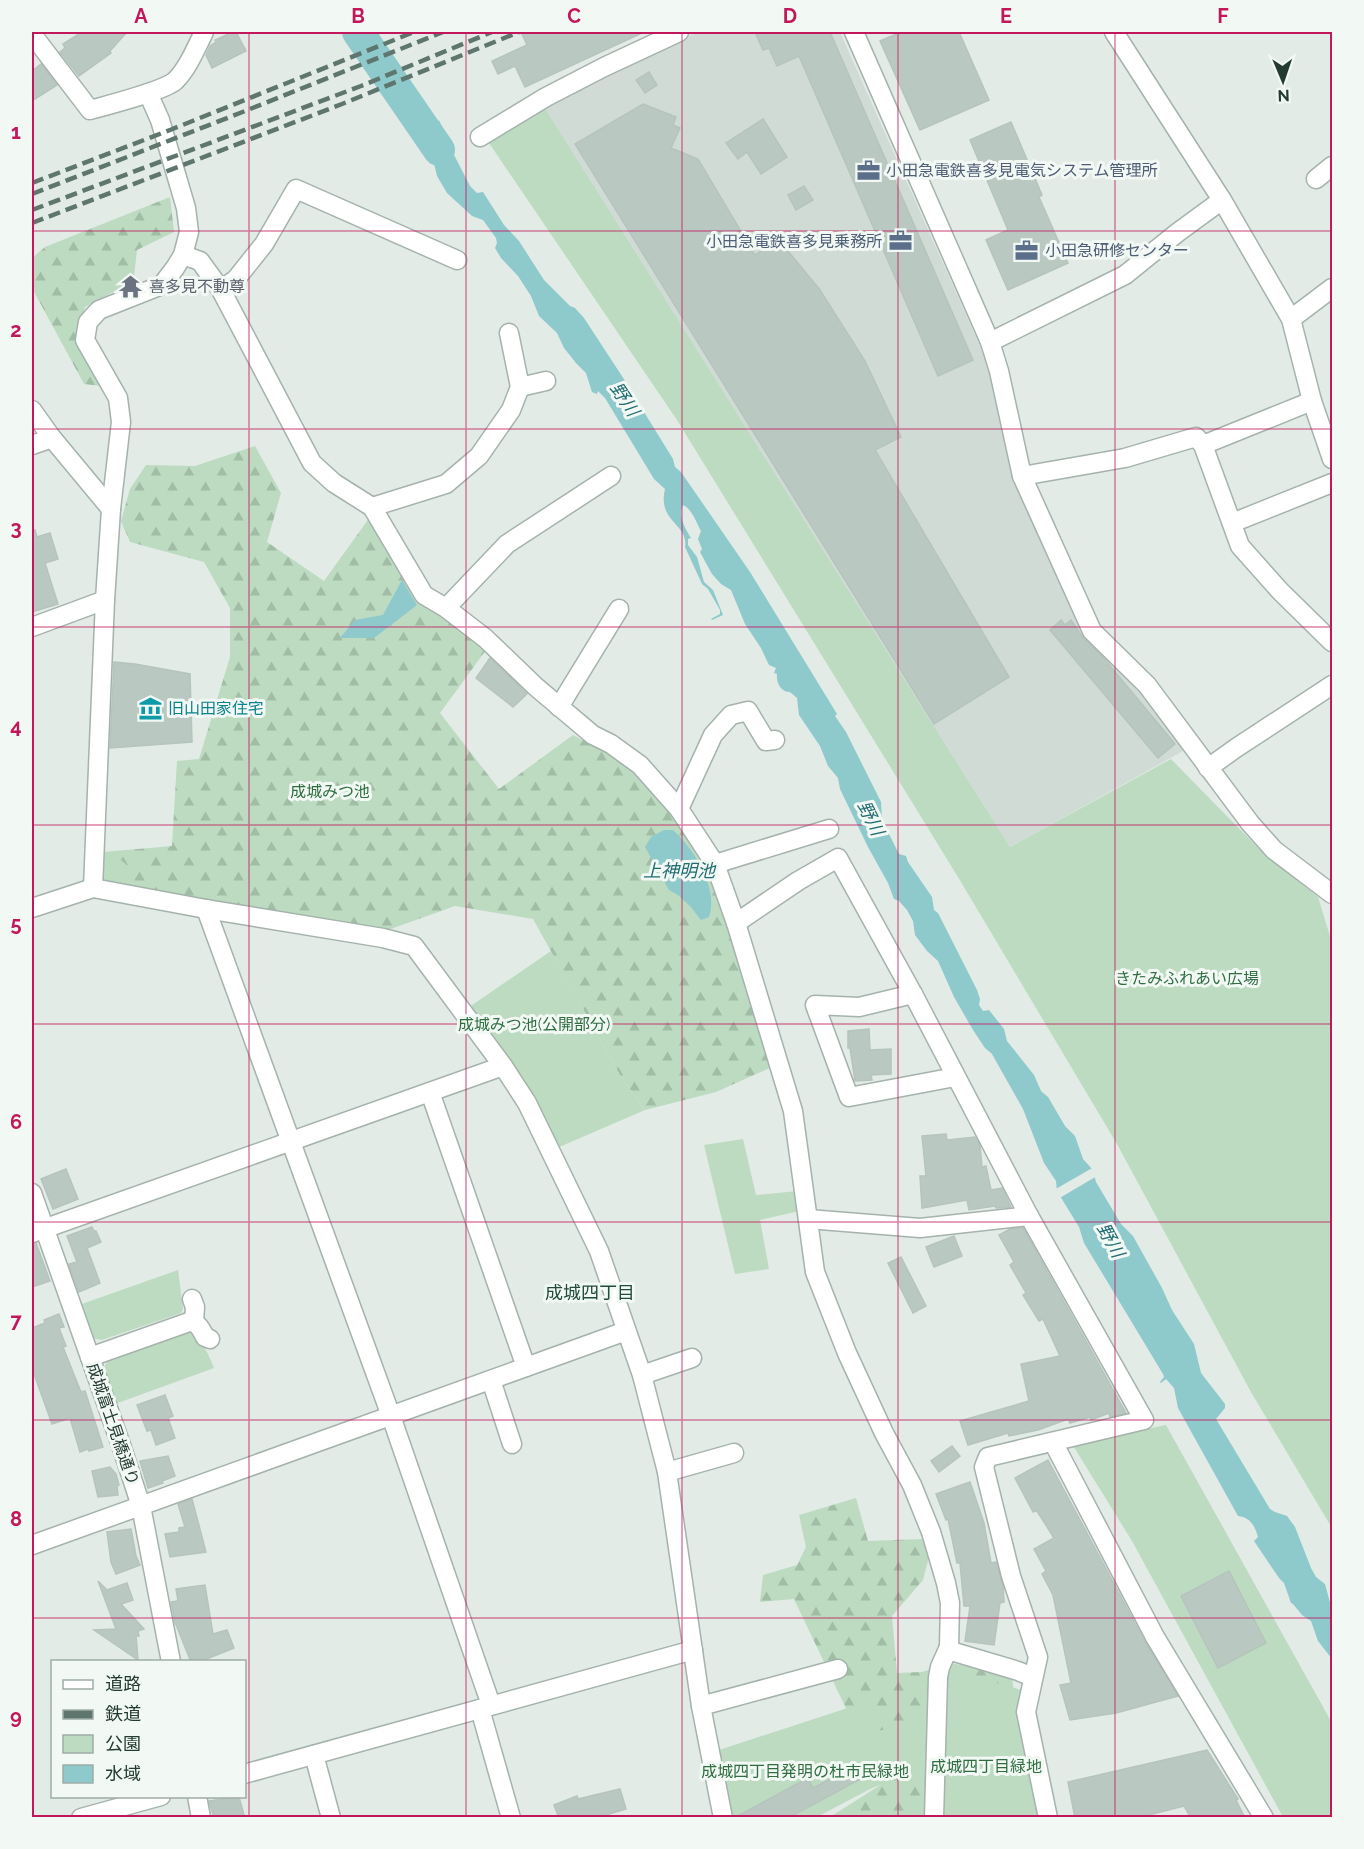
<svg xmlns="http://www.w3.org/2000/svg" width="1364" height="1849" font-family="Raleway,'Noto Sans JP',sans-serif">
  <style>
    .built { fill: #d0dbd5 }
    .forest { fill: url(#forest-firs) }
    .green { fill: #bcdbc1 }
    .water { fill: #8ec9cc }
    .pier { fill: #e2ebe6 }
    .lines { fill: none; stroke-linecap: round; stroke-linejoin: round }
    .river { stroke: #8ec9cc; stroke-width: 32 }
    .building { fill: #bac8c2; stroke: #b5c4bc; stroke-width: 1.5 }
    .minor-casing { stroke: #a5b3ac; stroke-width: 21 }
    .minor { stroke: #fff; stroke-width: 18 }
    .rail { stroke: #5e766d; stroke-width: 4.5; stroke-dasharray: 12 6; stroke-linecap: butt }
    .grid { fill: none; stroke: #c2185b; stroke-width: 1.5; stroke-opacity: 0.55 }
    .labels { text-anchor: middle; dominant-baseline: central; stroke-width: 6; stroke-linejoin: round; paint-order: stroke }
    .service-label { font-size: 16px; fill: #4e5e75; stroke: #f2f8f4; text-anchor: start }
    .worship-label { font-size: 16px; fill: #5b616d; stroke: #f2f8f4; text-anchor: start }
    .culture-label { font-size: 16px; fill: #0d838f; stroke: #f2f8f4; text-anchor: start }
    .park-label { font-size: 16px; fill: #306e42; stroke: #f2f8f4 }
    .street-label { font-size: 16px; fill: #233b32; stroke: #f2f8f4 }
    .water-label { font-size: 18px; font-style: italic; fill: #226d72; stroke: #f2f8f4 }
    .neighbourhood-label { font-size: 18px; fill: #214b3c; stroke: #f2f8f4 }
    .neatline { fill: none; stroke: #c2185b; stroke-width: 2 }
    .grid-label { font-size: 20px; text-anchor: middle; font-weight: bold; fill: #c2185b }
  </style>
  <defs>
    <pattern id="forest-firs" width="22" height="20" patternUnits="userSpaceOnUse" patternTransform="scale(1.5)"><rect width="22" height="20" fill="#bcdbc1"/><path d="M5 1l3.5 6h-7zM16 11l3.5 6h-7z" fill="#a1bda6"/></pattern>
  </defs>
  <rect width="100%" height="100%" fill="#e2ebe6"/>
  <polygon class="built" points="698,32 840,32 979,344 990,374 1017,488 1083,634 1140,692 1185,750 1010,847 543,105 607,73"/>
  <g class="forest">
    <polygon points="170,197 174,232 137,250 134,277 117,290 85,307 78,334 102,386 84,384 32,288 32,258 45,247"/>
    <polygon points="255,446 281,493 267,542 324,581 370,517 460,627 486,650 440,713 499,789 573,735 648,775 689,817 781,1063 716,1092 645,1110 621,1077 533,919 455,906 371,936 136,889 103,852 172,846 177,761 199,759 230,657 230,608 204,562 130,542 121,521 130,489 146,465 195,466"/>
    <polygon points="856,1498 868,1541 922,1539 929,1557 923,1580 892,1616 897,1673 922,1672 951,1663 1012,1675 1017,1724 1041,1817 830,1817 882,1784 794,1599 760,1602 763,1575 797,1565 806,1547 799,1515"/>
  </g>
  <g class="green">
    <polygon points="543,105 1010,847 1171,759 1265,855 1318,897 1332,943 1332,1528 1251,1392 1117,1144 958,877 677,420 487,140"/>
    <polygon points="103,852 116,856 133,870 136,889 103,883"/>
    <polygon points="551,951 621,1077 645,1110 550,1151 462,1012"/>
    <polygon points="743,1139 756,1195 798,1191 799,1211 760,1220 769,1269 735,1274 704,1145"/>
    <polygon points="178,1270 183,1309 181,1313 102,1340 92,1338 82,1304"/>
    <path d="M188,1331C202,1340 208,1353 214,1368L115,1404L103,1369L108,1360Z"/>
    <polygon points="1166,1425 1332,1723 1332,1817 1283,1817 1132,1541 1072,1444"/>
    <polygon points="940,1667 1025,1691 1047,1817 934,1818"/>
    <polygon points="869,1701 879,1731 934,1712 930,1768 872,1788 817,1817 729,1817 716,1751"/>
  </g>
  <g class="water">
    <path d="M419,113L428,130C436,130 437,127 439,120L442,127L452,141L453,153L470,186L477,193L483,192L504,225L519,241L544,280L570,306L575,308L584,318L633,393L634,400L644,412L673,459L675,467L681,472L750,572L837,714L835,716L846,732L881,802L882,820L899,854L906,856L908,862L932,897L934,910L938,913L977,990L980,999L979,1005L983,1011L989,1010L1004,1029L1007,1041L1034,1075L1041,1091L1048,1097L1065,1126L1075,1136L1083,1159L1093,1170L1096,1182L1121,1224L1133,1236L1162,1288L1172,1310L1194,1344L1201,1373L1225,1404V1408L1216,1419L1270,1509L1275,1512L1287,1516L1295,1527L1311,1568L1316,1577L1325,1584L1332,1610V1659L1318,1641L1311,1621L1302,1615L1293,1604L1291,1603L1284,1583L1279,1578L1254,1541L1258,1537C1255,1526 1250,1517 1238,1516L1178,1408L1174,1388L1166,1379L1161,1383L1160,1382L1164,1377L1163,1374L1084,1243L1079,1227L1057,1191L1056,1181L1044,1163L1023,1109L992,1054L985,1048L973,1030L954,997L938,961L927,951L915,935L913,921L907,910L899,901L894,899L888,883L868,847L840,789L838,778L828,766L820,746L799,715L797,698L790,692C781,692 776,683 777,674L774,673L776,668L769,665L761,648L745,624L731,590L721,584L712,574L700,552L702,549L698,539L701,531C696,522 692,509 683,505C678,517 685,528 691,538L688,539V545L697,557L704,582L713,590L723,615L712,620L711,619L720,614V610L708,589L702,584L685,547C689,524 657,522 665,489L654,479L605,398L598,391L597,394L592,392L586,373L576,363L564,348L557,333L539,316L531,296L518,276L501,258L495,248L497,243L496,238L483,220L472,216L447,193L437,176L430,146L406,117Z"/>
    <polygon points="402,580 417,605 374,638 340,638 355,620 383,615"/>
    <path d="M664,830H673C694,849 719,888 709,917L701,920L690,906L678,895L669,890L645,847L651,837Z"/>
  </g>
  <polygon class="pier" points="1094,1167 1097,1176 1058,1199 1054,1190"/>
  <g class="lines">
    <polyline class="river" points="358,32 439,150"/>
  </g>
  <g class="building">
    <polygon points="82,32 127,32 110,51 111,53 79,76 60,52 65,48 63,44"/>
    <polygon points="233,32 236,32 246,51 212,68 206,55 210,46 216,42 215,40"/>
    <polygon points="521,32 644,32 525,87 515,66 498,74 492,61 527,45"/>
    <polygon points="755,32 830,32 973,360 938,376 799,56 777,66 769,48 763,50"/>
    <polygon points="901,32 959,32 989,100 920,130 880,41"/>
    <polygon points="41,64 57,85 32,101 32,71"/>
    <polygon points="649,72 657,85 645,93 636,80"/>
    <polygon points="643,104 676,117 673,125 680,128 671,148 698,159 755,255 779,240 820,290 865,361 901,437 875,450 1009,677 934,724 575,144"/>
    <polygon points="763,119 787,157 761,174 747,152 738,159 726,143"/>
    <polygon points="1011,122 1042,195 1039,197 1068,263 1008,290 986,240 1008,230 970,140"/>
    <polygon points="804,186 813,200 796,210 788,195"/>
    <polygon points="32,530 35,530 37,537 50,533 58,559 45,563 58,604 32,612"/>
    <polygon points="1061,620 1065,625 1071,620 1084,639 1101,655 1175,744 1158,758 1050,630"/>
    <polygon points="490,658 527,694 513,707 476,678"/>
    <polygon points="114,662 135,664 190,674 192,742 110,748"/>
    <polygon points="869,1029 870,1050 891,1049 891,1074 871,1075 872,1080 855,1081 850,1048 848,1048 848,1031"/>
    <polygon points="946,1134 947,1140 975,1137 980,1146 982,1167 986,1166 991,1190 1002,1188 1011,1207 996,1208 995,1206 969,1210 967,1200 922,1208 920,1176 926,1176 922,1136"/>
    <polygon points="66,1169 78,1199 53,1209 41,1179"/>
    <polygon points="92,1227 94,1231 96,1231 101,1242 87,1248 100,1283 79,1292 69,1264 77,1262 67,1236"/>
    <polygon points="1023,1228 1126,1413 1110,1417 1109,1413 1091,1420 1090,1417 1070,1423 1068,1419 1038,1430 1009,1436 1008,1433 968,1445 960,1421 1029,1401 1021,1364 1060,1356 1043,1319 1039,1321 1023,1295 1026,1293 1010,1265 1014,1262 999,1235 1010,1229"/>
    <polygon points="954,1236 962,1256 934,1267 926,1247"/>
    <polygon points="36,1243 50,1281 32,1287 32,1244"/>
    <polygon points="901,1257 926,1306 913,1313 888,1263"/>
    <polygon points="59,1314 64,1327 59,1328 66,1346 63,1347 81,1392 85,1391 103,1447 89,1451 88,1449 80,1452 70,1418 52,1424 32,1368 32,1328 45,1323 44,1320"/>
    <polygon points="165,1395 173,1416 168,1418 175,1438 156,1445 151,1430 147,1431 137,1405"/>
    <polygon points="952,1446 960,1456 939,1472 931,1461"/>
    <polygon points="168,1456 175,1476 162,1481 163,1483 148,1488 140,1461"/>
    <polygon points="1048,1460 1145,1642 1178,1696 1116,1713 1070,1720 1060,1685 1071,1683 1053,1595 1042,1574 1046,1571 1034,1549 1054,1538 1037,1511 1033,1512 1015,1478"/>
    <polygon points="110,1467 116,1474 119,1485 117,1486 118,1495 98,1497 92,1471"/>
    <polygon points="970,1482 984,1523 991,1563 996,1562 1003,1586 1004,1602 1000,1603 994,1645 965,1641 970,1606 964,1606 960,1563 957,1563 948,1519 946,1520 936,1494"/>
    <polygon points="192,1499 206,1552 170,1557 165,1534 179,1532 179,1528 185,1527 178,1504"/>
    <polygon points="131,1529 136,1556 140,1565 116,1574 111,1562 107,1532"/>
    <polygon points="1229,1571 1266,1643 1218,1668 1181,1596"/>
    <polygon points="98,1581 107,1590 127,1583 133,1600 121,1604 144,1629 138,1631 139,1636 136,1636 138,1660 94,1630 116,1629"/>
    <polygon points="205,1585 213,1634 227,1630 234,1648 199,1662 191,1662 175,1622 171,1602 178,1601 176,1589"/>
    <polygon points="1207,1750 1238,1799 1236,1800 1245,1818 1191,1818 1184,1806 1137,1818 1075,1818 1068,1782"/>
    <polygon points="860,1764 866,1776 788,1818 734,1818 808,1778 813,1788"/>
    <polygon points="620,1789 626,1809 596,1818 559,1818 554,1805 577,1796 578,1799"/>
    <polygon points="232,1797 239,1797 244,1815 234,1818 214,1818 209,1801"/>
  </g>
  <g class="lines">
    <defs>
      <g id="minor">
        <polyline points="854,32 990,342 999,371 1022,476 1092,631 1147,685 1250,823 1274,850 1332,894"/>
        <polyline points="1114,32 1222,200 1291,319 1312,401 1332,459"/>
        <path d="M32,34L90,110C108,105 163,91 175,81C188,68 196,48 204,32"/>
        <polyline points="480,137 546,97 604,67 679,32"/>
        <polyline points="1316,179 1332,166"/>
        <polyline points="183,255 200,261 221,290 312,463 334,483 372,507 424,595 446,608 485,638 535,686 593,735 611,744 640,765 679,809 715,864 736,923 793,1111 815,1272 847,1353 884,1433 912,1485 931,1532 946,1583 950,1603 949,1647 940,1667 938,1677 934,1818"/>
        <polyline points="221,290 236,279 264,244 296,189 457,260"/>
        <polyline points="1291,319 1332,288"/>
        <polyline points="990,342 1125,275 1177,233 1222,200"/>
        <polyline points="520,387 546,381"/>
        <polyline points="32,410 52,438 111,509"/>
        <polyline points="32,445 52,438"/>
        <polyline points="1203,445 1312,401"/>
        <polyline points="1022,476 1125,458 1196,437 1203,445 1240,546 1280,591 1332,642"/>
        <polyline points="372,507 446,484 479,456 511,410 520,387 509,333"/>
        <polyline points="1232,523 1332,483"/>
        <polyline points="446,608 507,544 611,476"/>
        <polyline points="32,627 105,600"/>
        <polyline points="559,707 619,609"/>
        <polyline points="1208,768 1236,748 1332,685"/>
        <polyline points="679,809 713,735 731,715 748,711 766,741 775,740"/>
        <polyline points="715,864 829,829"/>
        <polyline points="93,888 105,600 111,509 121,422 118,398 85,340 88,322 99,310 162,285 175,268 183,255 189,232 186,208 160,120 148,93"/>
        <polyline points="32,908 93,888 206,909 383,938 414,946 503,1066 527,1103 599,1251 642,1375 667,1472 701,1706 723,1818"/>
        <polyline points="206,909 391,1416 491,1705"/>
        <polyline points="736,923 798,881 838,858 913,994 1029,1216 1144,1420 988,1457 984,1467 1011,1576 1038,1657 1026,1712 1048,1818"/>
        <polyline points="913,994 859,1007 815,1005 849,1097 955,1077"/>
        <polyline points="430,1092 526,1367"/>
        <polyline points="32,1193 121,1445 141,1506 171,1662"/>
        <polyline points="808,1219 920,1228 1029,1216"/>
        <polyline points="32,1233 503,1066"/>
        <polyline points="192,1299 195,1307 194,1322"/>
        <path d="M90,1357L189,1322C198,1322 201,1329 205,1337L210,1339"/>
        <polyline points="642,1375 692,1358"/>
        <polyline points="491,1380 512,1444"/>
        <polyline points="1053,1442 1155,1637 1264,1818"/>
        <polyline points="667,1472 734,1453"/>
        <polyline points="32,1545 626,1331"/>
        <polyline points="949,1647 951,1651 1018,1671 1033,1677"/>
        <polyline points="701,1706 838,1669"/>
        <polyline points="480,1709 511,1818"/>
        <polyline points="314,1755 331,1818"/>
        <polyline points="244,1774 693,1650"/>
        <polyline points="197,1796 201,1818"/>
        <polyline points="81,1818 161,1796"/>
      </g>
    </defs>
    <use href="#minor" class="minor-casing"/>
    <use href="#minor" class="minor"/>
    <g class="rail">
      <polyline points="32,183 170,130 414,32"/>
      <polyline points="32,194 240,113 443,32"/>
      <polyline points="32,210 361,86 492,32"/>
      <polyline points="32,223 342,104 519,32"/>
    </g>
  </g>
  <path class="grid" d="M249,32V1818M466,32V1818M682,32V1818M898,32V1818M1115,32V1818M32,231H1332M32,429H1332M32,627H1332M32,825H1332M32,1024H1332M32,1222H1332M32,1420H1332M32,1618H1332"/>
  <defs>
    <symbol id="office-bare" viewBox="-9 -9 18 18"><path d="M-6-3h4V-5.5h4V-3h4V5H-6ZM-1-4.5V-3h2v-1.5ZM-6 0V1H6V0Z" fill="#5c6f8a" stroke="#f2f8f4" stroke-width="2.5" paint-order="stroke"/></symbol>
    <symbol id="temple-bare" viewBox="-9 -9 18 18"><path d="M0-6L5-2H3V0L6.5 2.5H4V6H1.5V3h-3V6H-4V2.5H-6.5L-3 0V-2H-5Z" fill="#6b7280" stroke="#f2f8f4" stroke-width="2.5" paint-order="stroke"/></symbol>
    <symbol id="museum-bare" viewBox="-9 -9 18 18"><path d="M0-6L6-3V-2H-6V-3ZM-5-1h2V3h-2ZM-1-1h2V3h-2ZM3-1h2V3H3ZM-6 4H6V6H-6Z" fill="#0f9aa8" stroke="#f2f8f4" stroke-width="2.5" paint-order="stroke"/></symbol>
  </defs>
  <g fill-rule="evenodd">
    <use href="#office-bare" x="852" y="154" width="33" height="33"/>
    <use href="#office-bare" x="884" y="224" width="33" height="33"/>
    <use href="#office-bare" x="1010" y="234" width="33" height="33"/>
    <use href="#temple-bare" x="114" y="270" width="33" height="33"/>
    <use href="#museum-bare" x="134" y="692" width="33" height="33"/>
  </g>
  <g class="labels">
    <g class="service-label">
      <text x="886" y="170">小田急電鉄喜多見電気システム管理所</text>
      <text x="882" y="241" text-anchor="end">小田急電鉄喜多見乗務所</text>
      <text x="1045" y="250">小田急研修センター</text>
    </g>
    <g class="worship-label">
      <text x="149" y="286">喜多見不動尊</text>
    </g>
    <g class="culture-label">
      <text x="168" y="708">旧山田家住宅</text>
    </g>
    <g class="park-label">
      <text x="330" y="791">成城みつ池</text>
      <text x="1187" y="978">きたみふれあい広場</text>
      <text x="534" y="1024">成城みつ池(公開部分)</text>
      <text x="986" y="1766">成城四丁目緑地</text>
      <text x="805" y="1771">成城四丁目発明の杜市民緑地</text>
    </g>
    <g class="street-label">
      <text transform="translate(113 1424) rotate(71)">成城富士見橋通り</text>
    </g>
    <g class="water-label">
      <text transform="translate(625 399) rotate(56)">野川</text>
      <text transform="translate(871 818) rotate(64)">野川</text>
      <text x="679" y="870">上神明池</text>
      <text transform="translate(1111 1240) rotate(61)">野川</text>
    </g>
    <g class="neighbourhood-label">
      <text x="590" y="1292">成城四丁目</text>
    </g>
  </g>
  <rect width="1364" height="1849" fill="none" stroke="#f2f8f4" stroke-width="66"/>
  <rect x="51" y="1660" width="195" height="138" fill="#f2f8f4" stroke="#9faca6" stroke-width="1.5"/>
  <rect x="63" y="1680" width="30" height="9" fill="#ffffff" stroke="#9faca6" stroke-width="1.5"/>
  <text x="105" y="1690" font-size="18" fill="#233b32">道路</text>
  <rect x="63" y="1710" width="30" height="9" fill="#5e766d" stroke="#9faca6" stroke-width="1.5"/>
  <text x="105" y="1720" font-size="18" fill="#233b32">鉄道</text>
  <rect x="63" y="1735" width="30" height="18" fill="#bcdbc1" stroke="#9faca6" stroke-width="1.5"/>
  <text x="105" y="1750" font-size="18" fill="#233b32">公園</text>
  <rect x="63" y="1765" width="30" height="18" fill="#8ec9cc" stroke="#9faca6" stroke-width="1.5"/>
  <text x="105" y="1780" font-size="18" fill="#233b32">水域</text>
  <g transform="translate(1283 81) rotate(178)" stroke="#f2f8f4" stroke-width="4.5" paint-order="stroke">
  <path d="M0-4.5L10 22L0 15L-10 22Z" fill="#233b32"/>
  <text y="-9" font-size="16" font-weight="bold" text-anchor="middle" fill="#233b32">N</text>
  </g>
  <rect x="33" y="33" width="1298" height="1783" class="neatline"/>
  <g class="grid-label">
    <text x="141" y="23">A</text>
    <text x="358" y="23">B</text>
    <text x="574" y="23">C</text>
    <text x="790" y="23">D</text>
    <text x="1006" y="23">E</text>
    <text x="1223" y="23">F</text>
    <text x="16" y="139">1</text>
    <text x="16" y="337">2</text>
    <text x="16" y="535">3</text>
    <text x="16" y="733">4</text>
    <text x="16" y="931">5</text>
    <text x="16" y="1129">6</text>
    <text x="16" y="1328">7</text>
    <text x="16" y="1526">8</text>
    <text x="16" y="1724">9</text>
  </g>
</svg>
